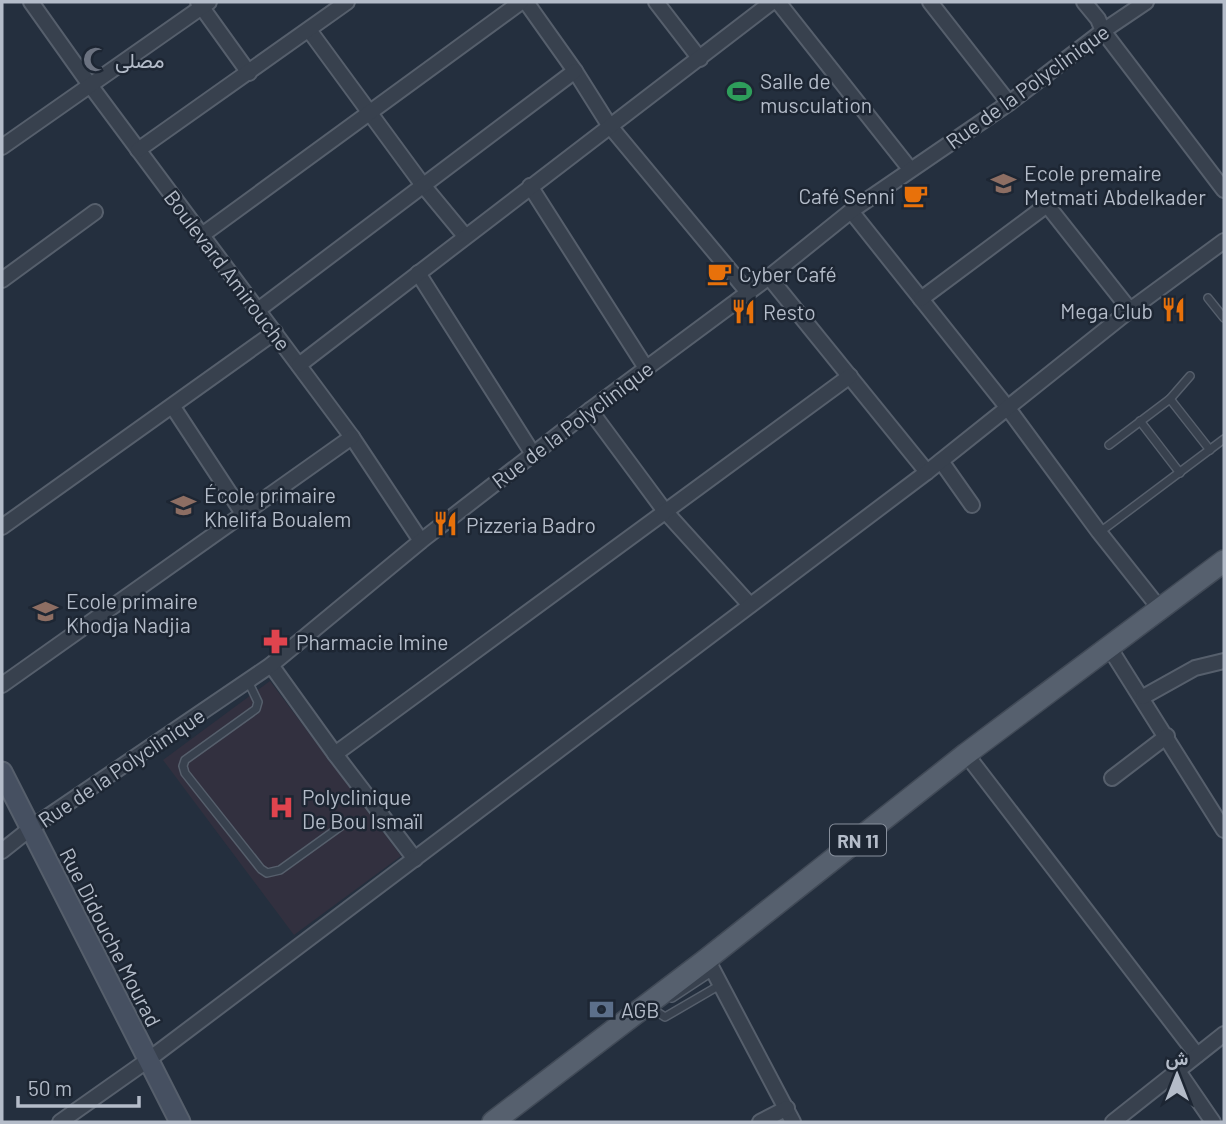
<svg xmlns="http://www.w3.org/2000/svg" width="1226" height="1124" font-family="Barlow,Vazirmatn,sans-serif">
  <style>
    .medical { fill: #32303f }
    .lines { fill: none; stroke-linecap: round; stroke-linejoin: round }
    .lane-casing { stroke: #565f6c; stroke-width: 10 }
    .street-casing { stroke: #565f6c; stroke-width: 18 }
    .secondary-casing { stroke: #565f6c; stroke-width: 23 }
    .primary-casing { stroke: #414a57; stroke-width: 24 }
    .lane { stroke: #38414e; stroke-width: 7 }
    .street { stroke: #38414e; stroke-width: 14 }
    .secondary { stroke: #465061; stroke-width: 19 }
    .primary { stroke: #56606e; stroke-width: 21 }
    .labels { text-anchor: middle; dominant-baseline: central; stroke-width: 5; stroke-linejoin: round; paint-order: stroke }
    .shield { fill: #1d2633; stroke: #878f9c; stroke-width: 2 }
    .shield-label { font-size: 19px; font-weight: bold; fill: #b4bcc9 }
    .poi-label { font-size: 21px; fill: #b4bcc9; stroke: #1d2633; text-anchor: start }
    .street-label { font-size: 21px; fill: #b4bcc9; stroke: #1d2633 }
  </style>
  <rect width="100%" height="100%" fill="#242f3e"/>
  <polygon class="medical" points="270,681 401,856 294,935 163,760"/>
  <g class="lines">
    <defs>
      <g id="lane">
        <polyline points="1208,298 1224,318"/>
        <polyline points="1170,399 1210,450"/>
        <polyline points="1140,421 1180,473"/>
        <polyline points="1109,445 1170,399 1190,376"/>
        <polyline points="1100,532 1224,439"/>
        <polyline points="248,681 258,702 256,709 185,760 183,766 185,773 261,869 267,873 280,870 348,821"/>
        <polyline points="672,998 713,971"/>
        <polyline points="649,1007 665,1017 720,985"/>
      </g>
      <g id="street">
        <polyline points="31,2 90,85 352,437 421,541"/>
        <polyline points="198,2 249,73"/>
        <polyline points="526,2 575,71 609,125 747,291"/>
        <polyline points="656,2 700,59"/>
        <polyline points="778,2 910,169"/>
        <polyline points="930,2 1009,103"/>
        <polyline points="1084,2 1098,19 1103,31 1224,190"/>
        <polyline points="309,30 422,184 465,236"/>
        <polyline points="2,147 209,2"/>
        <polyline points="138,150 347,2"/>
        <polyline points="530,186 646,368"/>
        <polyline points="851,211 1007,407 1099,532 1160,609"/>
        <polyline points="202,235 521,2"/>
        <polyline points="418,273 533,454"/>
        <polyline points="769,277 927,472"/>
        <polyline points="2,280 95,212"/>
        <polyline points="921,299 1047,205 1130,310"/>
        <polyline points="258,310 575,71"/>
        <polyline points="299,365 772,2"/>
        <polyline points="173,407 244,515"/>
        <polyline points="590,410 664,510 750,605"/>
        <polyline points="941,461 972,505"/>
        <polyline points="2,527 275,332"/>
        <polyline points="1109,647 1224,830"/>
        <polyline points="271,665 335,754 415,859"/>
        <polyline points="2,685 352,437"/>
        <polyline points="1143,697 1195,668 1224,661"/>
        <polyline points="335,754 850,376"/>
        <polyline points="966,754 1197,1055"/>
        <polyline points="1112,778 1167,736"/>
        <polyline points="2,851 31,828 271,665 421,541 590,410 769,277 851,211 1009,103 1103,31 1146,2"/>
        <polyline points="707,959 793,1122"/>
        <polyline points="1178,1071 1213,1122"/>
        <polyline points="60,1122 148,1060 927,472 1130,310 1224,241"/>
        <polyline points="760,1122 787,1108"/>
        <polyline points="1113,1122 1224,1034"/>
      </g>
      <polyline id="secondary" points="2,772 180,1122"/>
      <polyline id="primary" points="493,1122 707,959 966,754 1224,561"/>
    </defs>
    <use href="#lane" class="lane-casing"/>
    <use href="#street" class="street-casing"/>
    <use href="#secondary" class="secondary-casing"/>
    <use href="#primary" class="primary-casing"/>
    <use href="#lane" class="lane"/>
    <use href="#street" class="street"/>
    <use href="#secondary" class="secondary"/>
    <use href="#primary" class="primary"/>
  </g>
  <defs>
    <symbol id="mosque-bare" viewBox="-9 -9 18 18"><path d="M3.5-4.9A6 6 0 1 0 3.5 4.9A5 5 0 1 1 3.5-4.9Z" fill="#6b7280" stroke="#1d2633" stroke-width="2.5" paint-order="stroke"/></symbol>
    <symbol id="stadium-bare" viewBox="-9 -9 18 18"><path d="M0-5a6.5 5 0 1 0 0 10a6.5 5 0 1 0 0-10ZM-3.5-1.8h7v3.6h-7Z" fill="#2e9e5b" stroke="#1d2633" stroke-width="2.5" paint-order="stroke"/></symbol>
    <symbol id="school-bare" viewBox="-9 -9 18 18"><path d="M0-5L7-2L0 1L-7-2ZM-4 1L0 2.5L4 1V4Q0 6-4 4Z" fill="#8d6e63" stroke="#1d2633" stroke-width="2.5" paint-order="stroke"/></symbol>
    <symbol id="cafe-bare" viewBox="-9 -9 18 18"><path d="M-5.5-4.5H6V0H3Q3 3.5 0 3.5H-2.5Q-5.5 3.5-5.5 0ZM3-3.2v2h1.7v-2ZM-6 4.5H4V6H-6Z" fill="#e8710a" stroke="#1d2633" stroke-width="2.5" paint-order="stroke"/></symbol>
    <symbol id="restaurant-bare" viewBox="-9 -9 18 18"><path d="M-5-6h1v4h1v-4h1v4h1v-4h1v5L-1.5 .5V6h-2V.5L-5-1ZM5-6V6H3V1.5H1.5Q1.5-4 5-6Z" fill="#e8710a" stroke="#1d2633" stroke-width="2.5" paint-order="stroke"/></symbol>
    <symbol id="pharmacy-bare" viewBox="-9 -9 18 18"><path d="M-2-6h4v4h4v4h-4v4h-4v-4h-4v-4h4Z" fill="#e0444e" stroke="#1d2633" stroke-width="2.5" paint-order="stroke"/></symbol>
    <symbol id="hospital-bare" viewBox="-9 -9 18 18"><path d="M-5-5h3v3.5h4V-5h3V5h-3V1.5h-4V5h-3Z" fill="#e0444e" stroke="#1d2633" stroke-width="2.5" paint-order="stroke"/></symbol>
    <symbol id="bank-bare" viewBox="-9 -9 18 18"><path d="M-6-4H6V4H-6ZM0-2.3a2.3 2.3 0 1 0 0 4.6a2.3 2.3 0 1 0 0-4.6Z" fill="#5c6f8a" stroke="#1d2633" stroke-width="2.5" paint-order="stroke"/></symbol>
  </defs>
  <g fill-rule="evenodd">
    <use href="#mosque-bare" x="78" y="42" width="35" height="35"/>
    <use href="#stadium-bare" x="722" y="74" width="35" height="35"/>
    <use href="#school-bare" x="986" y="166" width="35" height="35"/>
    <use href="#cafe-bare" x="898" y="178" width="35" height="35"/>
    <use href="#cafe-bare" x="702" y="256" width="35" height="35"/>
    <use href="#restaurant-bare" x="1156" y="292" width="35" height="35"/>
    <use href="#restaurant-bare" x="726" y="294" width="35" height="35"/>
    <use href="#school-bare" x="166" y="488" width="35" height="35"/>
    <use href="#restaurant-bare" x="428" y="506" width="35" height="35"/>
    <use href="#school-bare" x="28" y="594" width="35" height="35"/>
    <use href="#pharmacy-bare" x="258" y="624" width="35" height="35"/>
    <use href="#hospital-bare" x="264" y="790" width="35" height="35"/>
    <use href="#bank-bare" x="584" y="992" width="35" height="35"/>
  </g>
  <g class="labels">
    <rect class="shield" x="830" y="824.5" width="56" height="31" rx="5"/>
    <g class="shield-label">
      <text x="858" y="840">RN 11</text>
    </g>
    <g class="poi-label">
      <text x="115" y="59">مصلى</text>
      <text x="760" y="80">Salle de<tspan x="760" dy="24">musculation</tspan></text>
      <text x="1024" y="172">Ecole premaire<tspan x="1024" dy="24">Metmati Abdelkader</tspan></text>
      <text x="895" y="195" text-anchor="end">Café Senni</text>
      <text x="739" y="273">Cyber Café</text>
      <text x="1153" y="310" text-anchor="end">Mega Club</text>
      <text x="763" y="311">Resto</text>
      <text x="204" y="494">École primaire<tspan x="204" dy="24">Khelifa Boualem</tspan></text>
      <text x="466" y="524">Pizzeria Badro</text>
      <text x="66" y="600">Ecole primaire<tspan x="66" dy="24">Khodja Nadjia</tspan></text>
      <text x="296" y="641">Pharmacie Imine</text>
      <text x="302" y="796">Polyclinique<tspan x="302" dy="24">De Bou Ismaïl</tspan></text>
      <text x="621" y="1009">AGB</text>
    </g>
    <g class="street-label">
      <text transform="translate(1027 86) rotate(-36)">Rue de la Polyclinique</text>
      <text transform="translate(228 270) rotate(53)">Boulevard Amirouche</text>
      <text transform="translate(572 424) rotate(-37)">Rue de la Polyclinique</text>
      <text transform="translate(121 767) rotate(-34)">Rue de la Polyclinique</text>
      <text transform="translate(111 937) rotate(63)">Rue Didouche Mourad</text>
    </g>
  </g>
  <rect width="1226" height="1124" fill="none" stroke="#b4bcc9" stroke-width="7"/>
  <g transform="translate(1177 1075)" stroke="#1d2633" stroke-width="5" paint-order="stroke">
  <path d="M0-5L12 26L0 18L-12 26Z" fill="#b4bcc9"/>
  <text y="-10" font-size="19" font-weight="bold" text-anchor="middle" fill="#b4bcc9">ش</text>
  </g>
  <path d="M18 1096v10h121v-10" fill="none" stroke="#b4bcc9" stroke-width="3.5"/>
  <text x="28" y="1096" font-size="21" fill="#b4bcc9" stroke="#1d2633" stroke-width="5" paint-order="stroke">50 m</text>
</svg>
